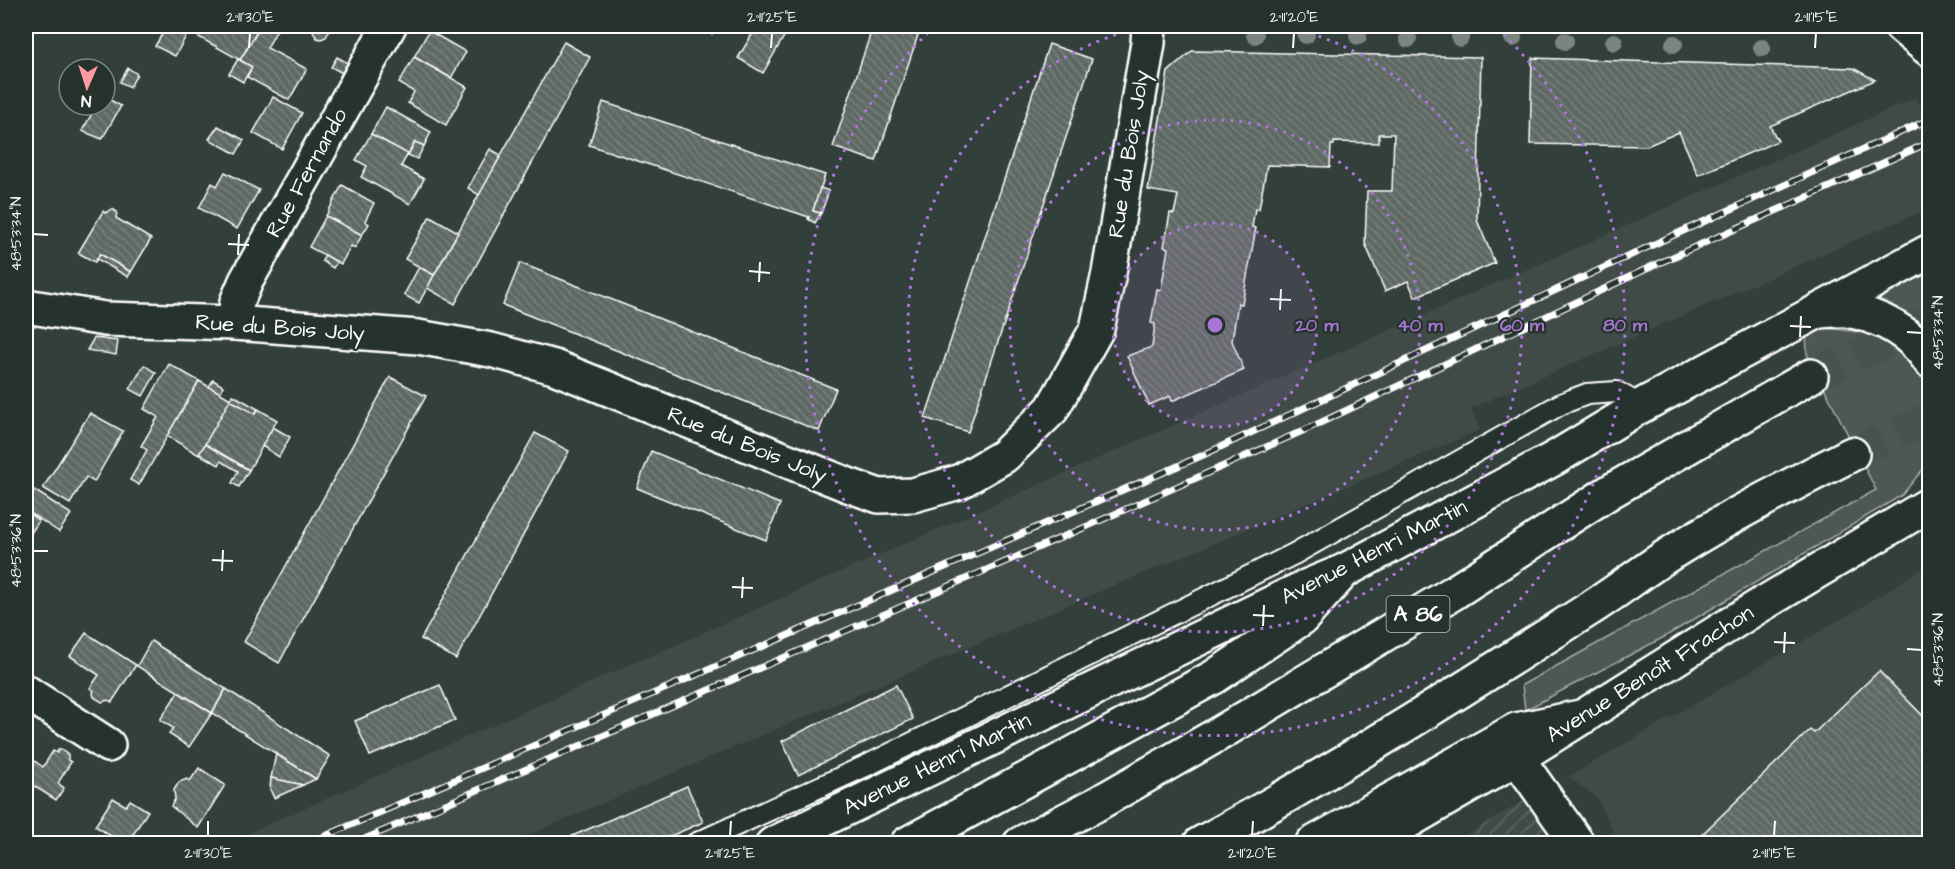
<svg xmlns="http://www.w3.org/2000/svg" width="1955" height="869" font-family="'Architects Daughter',sans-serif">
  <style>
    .built { fill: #404c47 }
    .industrial { fill: url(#industrial-furrows) }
    .green { fill: #4d5853; stroke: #a6aca9; stroke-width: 1.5 }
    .building { fill: url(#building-back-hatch); stroke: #fff; stroke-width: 1.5 }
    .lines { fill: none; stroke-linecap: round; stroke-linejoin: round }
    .motorway-tunnel { stroke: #47524e; stroke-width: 33; stroke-dasharray: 33 16; stroke-linecap: butt }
    .service-casing { stroke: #fff; stroke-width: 24 }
    .minor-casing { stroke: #fff; stroke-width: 38 }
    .tertiary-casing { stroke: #fff; stroke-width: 38 }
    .motorway-casing { stroke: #fff; stroke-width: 38 }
    .service { stroke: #26332d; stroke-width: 20 }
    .minor { stroke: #26332d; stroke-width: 33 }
    .tertiary { stroke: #26332d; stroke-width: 33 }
    .motorway { stroke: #26332d; stroke-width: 33 }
    .rail-casing { stroke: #fff; stroke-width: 7 }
    .rail { stroke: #26332d; stroke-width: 4.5; stroke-dasharray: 14; stroke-linecap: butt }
    .tree { fill: #7c8480 }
    .ticks { fill: none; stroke: #fff; stroke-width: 2 }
    .ring { fill: none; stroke: #a976d5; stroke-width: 3; stroke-dasharray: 3 6 }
    .labels { text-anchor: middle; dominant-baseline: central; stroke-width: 4.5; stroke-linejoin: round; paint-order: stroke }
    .shield { fill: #26332d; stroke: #bec2c0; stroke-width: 1.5 }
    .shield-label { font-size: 21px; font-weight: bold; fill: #fff }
    .street-label { font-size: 22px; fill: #fff; stroke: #26332d }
    .centre { fill: #a976d5; stroke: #26332d; stroke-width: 3 }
    .ring-label { font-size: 18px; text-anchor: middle; font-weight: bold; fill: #a976d5; stroke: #26332d; stroke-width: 4.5; stroke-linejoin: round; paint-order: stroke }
    .neatline { fill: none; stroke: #fff; stroke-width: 2 }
    .ticks-label { font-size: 15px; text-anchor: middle; fill: #fff }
  </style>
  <defs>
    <pattern id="industrial-furrows" width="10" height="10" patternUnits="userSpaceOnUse" patternTransform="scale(1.5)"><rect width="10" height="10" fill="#404c47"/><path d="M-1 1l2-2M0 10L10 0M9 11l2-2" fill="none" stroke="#5d6763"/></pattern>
    <pattern id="building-back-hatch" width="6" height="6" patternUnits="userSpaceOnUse" patternTransform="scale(1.5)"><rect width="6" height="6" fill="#5f6964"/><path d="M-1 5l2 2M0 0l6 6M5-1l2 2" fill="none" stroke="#77807b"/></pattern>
  </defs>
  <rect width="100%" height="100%" fill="#333f3a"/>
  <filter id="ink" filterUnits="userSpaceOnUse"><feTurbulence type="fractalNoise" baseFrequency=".0167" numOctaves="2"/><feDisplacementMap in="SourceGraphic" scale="12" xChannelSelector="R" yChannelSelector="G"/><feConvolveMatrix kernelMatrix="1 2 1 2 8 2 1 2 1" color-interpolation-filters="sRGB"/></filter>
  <g filter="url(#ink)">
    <g class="built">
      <polygon points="1916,98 1923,110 1929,113 1929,208 1471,408 1480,430 509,843 226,843"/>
      <polygon points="1928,565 1929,566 1929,843 1608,843 1613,830 1596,797 1568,777 1850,614"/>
    </g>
    <polygon class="industrial" points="1524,801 1553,843 1452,843"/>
    <g class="green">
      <polygon points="1929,270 1929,333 1916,320 1871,300"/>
      <polygon points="1818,327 1885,335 1906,352 1929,383 1928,463 1902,495 1666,636 1525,710 1522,685 1876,490 1807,354 1806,329"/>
    </g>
    <g class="building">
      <polygon points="167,26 185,26 190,29 175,56 155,46"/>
      <polygon points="185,26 251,26 258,30 240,60 197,36 198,34"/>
      <polygon points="261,26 279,26 267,48 307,69 289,100 247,77 252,67 240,60"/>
      <polygon points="314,26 327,26 329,31 326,37 321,39 317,38 313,32 316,27"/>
      <polygon points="699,26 717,26 712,34"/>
      <polygon points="757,26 790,26 763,73 738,58"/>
      <polygon points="873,26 921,26 876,161 833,147"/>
      <polygon points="429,31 466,52 451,78 414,57"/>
      <polygon points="564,42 590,57 455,304 427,288"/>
      <polygon points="1049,44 1092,59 968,432 925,418"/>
      <polygon points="1192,51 1481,57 1477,220 1495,263 1415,297 1408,281 1385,291 1365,243 1367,191 1392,191 1394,134 1379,134 1379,143 1334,142 1334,145 1331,145 1330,167 1267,165 1259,209 1255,209 1252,227 1256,228 1242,304 1238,303 1232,341 1244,370 1172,401 1170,396 1149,405 1127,356 1152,347 1155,324 1151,323 1157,289 1161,290 1168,248 1164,247 1170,213 1174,214 1178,195 1148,190 1168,72"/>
      <polygon points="337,57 353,66 348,76 331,67"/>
      <polygon points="414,57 467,87 446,125 408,103 414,92 399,83"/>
      <polygon points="1532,58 1853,68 1875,80 1770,126 1778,141 1698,175 1679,132 1647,146 1530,144"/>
      <polygon points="238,59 252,67 243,82 229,74"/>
      <polygon points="128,68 137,74 130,87 120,82"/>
      <polygon points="105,97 121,106 102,139 82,131 97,105 105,105"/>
      <polygon points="273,97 302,113 282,149 253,133"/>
      <polygon points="603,102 825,175 813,211 821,213 815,223 808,219 809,217 589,145"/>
      <polygon points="386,107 431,132 424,146 415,142 408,155 371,134"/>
      <polygon points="218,126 244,140 236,154 209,139"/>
      <polygon points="371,134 408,154 401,166 424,179 410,204 361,177 367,166 356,160"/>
      <polygon points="415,142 424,146 417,159 408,155"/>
      <polygon points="490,149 501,155 479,195 468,188"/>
      <polygon points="225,172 259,190 237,229 199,208 212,183 217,186"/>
      <polygon points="342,185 374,203 365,221 369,224 362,235 326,216"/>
      <polygon points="820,188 829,191 821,213 813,211"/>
      <polygon points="112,209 117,212 116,218 151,239 131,272 100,254 95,262 78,253 103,211 105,213"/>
      <polygon points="326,216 362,235 355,248 351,246 341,264 309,247"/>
      <polygon points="430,216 458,232 434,275 405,259"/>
      <polygon points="100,254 131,272 128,277 97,259"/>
      <polygon points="325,255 337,262 333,268 322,261"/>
      <polygon points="520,263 836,389 819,431 503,305"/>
      <polygon points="419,267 434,275 419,303 404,295"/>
      <polygon points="94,338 118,341 116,355 87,350"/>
      <polygon points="169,364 199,381 139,485 130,480 147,450 141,446 158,417 144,409"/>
      <polygon points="144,365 156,373 143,396 130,389"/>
      <polygon points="390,377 426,396 279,663 244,642"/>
      <polygon points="213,380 223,386 220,393 209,387"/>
      <polygon points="199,381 231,399 199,455 167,436"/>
      <polygon points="233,395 258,409 255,414 230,400"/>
      <polygon points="230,400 255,414 258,409 277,420 249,470 205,444"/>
      <polygon points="90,413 123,431 94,482 86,477 70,504 43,488"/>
      <polygon points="273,427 290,437 279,457 262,446"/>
      <polygon points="535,433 569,451 456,659 421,639"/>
      <polygon points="205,444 249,470 239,487 232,483 238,471 221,461 219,465 199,454"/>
      <polygon points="651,451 780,504 766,540 637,488"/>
      <polygon points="34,490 71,514 59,532 26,510 26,491 31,495"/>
      <polygon points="26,511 39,521 31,533 26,529"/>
      <polygon points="86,633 136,665 112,702 108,700 102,702 94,697 93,693 94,691 90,688 99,675 70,656"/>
      <polygon points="151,641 226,689 212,713 137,666"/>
      <polygon points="1879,671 1930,723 1930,747 1921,755 1930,764 1930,844 1692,844 1810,730 1814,733"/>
      <polygon points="440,685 455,720 370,756 355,721"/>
      <polygon points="896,685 913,719 798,775 782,741"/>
      <polygon points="226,689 330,756 316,779 212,713"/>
      <polygon points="178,692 212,713 189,747 169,734 173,728 160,720"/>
      <polygon points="58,750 61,750 68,755 68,760 71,762 58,783 64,788 56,800 26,781 26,755 43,767 53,751 57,753"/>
      <polygon points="276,754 316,779 303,785 271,778"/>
      <polygon points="199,768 225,785 198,828 171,806 175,799 174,790 179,782 187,779 190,781"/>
      <polygon points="271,778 303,785 274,798 270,789"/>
      <polygon points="687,786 703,822 652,844 554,844"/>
      <polygon points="113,798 126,806 130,800 148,811 127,844 124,844 95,826"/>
    </g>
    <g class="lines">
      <g class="motorway-tunnel">
        <polyline points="1811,376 1930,321"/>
        <polyline points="1852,454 1930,418"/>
      </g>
      <defs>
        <polyline id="service" points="695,844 870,764 1294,554 1561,404 1587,394 1617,392 1641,406"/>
        <g id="minor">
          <polyline points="26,306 105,319 234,323 418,337 491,350 554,367 848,485 879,496 913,495 959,482 1004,456 1052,409 1097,329 1109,273 1148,43 1149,26"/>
          <polyline points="234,323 237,302 246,281 389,26"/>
          <polyline points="26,692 108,745"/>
          <polyline points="1517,758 1578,844"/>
        </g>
        <g id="tertiary">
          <polyline points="1901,26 1930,50"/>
          <path d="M1818,311C1827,311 1838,309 1847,310C1880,316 1911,332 1930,361"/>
          <polyline points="773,844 1303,588 1344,571 1555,458 1641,406 1930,251"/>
          <polyline points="1369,844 1517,758 1759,606 1930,504"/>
        </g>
        <g id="motorway">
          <polyline points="907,844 1214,677 1302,618 1344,571"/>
          <polyline points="1020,844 1095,805 1222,732 1453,593 1611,491 1811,376"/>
          <path d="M1200,844C1332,773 1459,692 1586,611C1617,592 1645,569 1676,550C1733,514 1793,484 1852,454"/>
          <polyline points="1312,844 1516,730 1585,716"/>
        </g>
      </defs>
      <use href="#service" class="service-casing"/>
      <use href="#minor" class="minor-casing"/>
      <use href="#tertiary" class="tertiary-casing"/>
      <use href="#motorway" class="motorway-casing"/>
      <use href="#service" class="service"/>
      <use href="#minor" class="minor"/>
      <use href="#tertiary" class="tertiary"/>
      <use href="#motorway" class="motorway"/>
      <defs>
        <g id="rail">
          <polyline points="307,844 1201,456 1661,241 1930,119"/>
          <polyline points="353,844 1081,529 1307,429 1657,264 1930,142"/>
        </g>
      </defs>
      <use href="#rail" class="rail-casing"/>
      <use href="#rail" class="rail"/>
    </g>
    <g class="tree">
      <circle cx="1255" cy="35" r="9"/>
      <circle cx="1306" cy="35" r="9"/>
      <circle cx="1358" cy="36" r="9"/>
      <circle cx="1460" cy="38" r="9"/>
      <circle cx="1513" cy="38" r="9"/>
      <circle cx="1408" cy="39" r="9"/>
      <circle cx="1565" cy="41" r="9"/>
      <circle cx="1614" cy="42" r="9"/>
      <circle cx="1674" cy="44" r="9"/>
      <circle cx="1762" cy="48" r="9"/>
    </g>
  </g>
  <path class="ticks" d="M249,48L250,33M771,48L772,33M1293,48L1294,33M1815,48L1816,33M33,234L48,235M228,244L249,245M238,255L239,234M749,271L770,273M759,282L760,262M1270,299L1291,300M1280,310L1281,289M1790,326L1811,327M1907,332L1922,333M1800,337L1801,316M33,551H48M212,560L233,561M222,571L223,550M732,587L753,588M742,598L743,577M1253,615L1274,616M1263,626L1264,605M1774,642L1795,643M1907,649L1922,650M1784,653L1785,632M208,836V821M730,836L731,821M1252,836L1253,821M1774,836L1775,821"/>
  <circle cx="1215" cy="325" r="102" fill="#a976d5" fill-opacity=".12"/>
  <g class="ring">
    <circle cx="1215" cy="325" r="102"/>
    <circle cx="1215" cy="325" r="205"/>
    <path d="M1284 26A307 307 0 1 1 1146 26"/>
    <path d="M1497 28A410 410 0 1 1 933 28"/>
  </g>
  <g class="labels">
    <rect class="shield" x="1386.5" y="596" width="63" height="36" rx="4.5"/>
    <g class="shield-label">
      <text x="1418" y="614">A 86</text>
    </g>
    <g class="street-label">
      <text transform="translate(1129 154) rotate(-81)">Rue du Bois Joly</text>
      <text transform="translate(307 173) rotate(-61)">Rue Fernando</text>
      <text transform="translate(280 328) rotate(4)">Rue du Bois Joly</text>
      <text transform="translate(747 445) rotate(22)">Rue du Bois Joly</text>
      <text transform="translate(1374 552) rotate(-27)">Avenue Henri Martin</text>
      <text transform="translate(1650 674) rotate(-32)">Avenue Benoît Frachon</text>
      <text transform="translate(937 764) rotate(-26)">Avenue Henri Martin</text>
    </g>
  </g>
  <circle cx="1215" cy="325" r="9" class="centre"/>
  <g class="ring-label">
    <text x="1317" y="331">20 m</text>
    <text x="1420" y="331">40 m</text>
    <text x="1522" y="331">60 m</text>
    <text x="1625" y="331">80 m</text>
  </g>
  <rect width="1955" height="869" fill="none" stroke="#26332d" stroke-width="66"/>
  <g transform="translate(87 87) rotate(183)"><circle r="28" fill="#26332d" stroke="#7d8581" stroke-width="1.5"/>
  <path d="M0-4.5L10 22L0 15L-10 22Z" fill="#ff9aa2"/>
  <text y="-9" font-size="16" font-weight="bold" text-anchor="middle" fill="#ffffff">N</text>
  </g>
  <rect x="33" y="33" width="1889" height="803" class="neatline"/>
  <g class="ticks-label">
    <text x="250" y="22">2°11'30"E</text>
    <text x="772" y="22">2°11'25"E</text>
    <text x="1294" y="22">2°11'20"E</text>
    <text x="1816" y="22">2°11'15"E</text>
    <text transform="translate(16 234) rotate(-90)" y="5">48°53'34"N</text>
    <text transform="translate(1938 333) rotate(-90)" y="5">48°53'34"N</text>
    <text transform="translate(16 551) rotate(-90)" y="5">48°53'36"N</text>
    <text transform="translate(1938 650) rotate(-90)" y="5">48°53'36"N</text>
    <text x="208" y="858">2°11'30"E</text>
    <text x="730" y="858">2°11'25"E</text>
    <text x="1252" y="858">2°11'20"E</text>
    <text x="1774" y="858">2°11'15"E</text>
  </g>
</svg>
